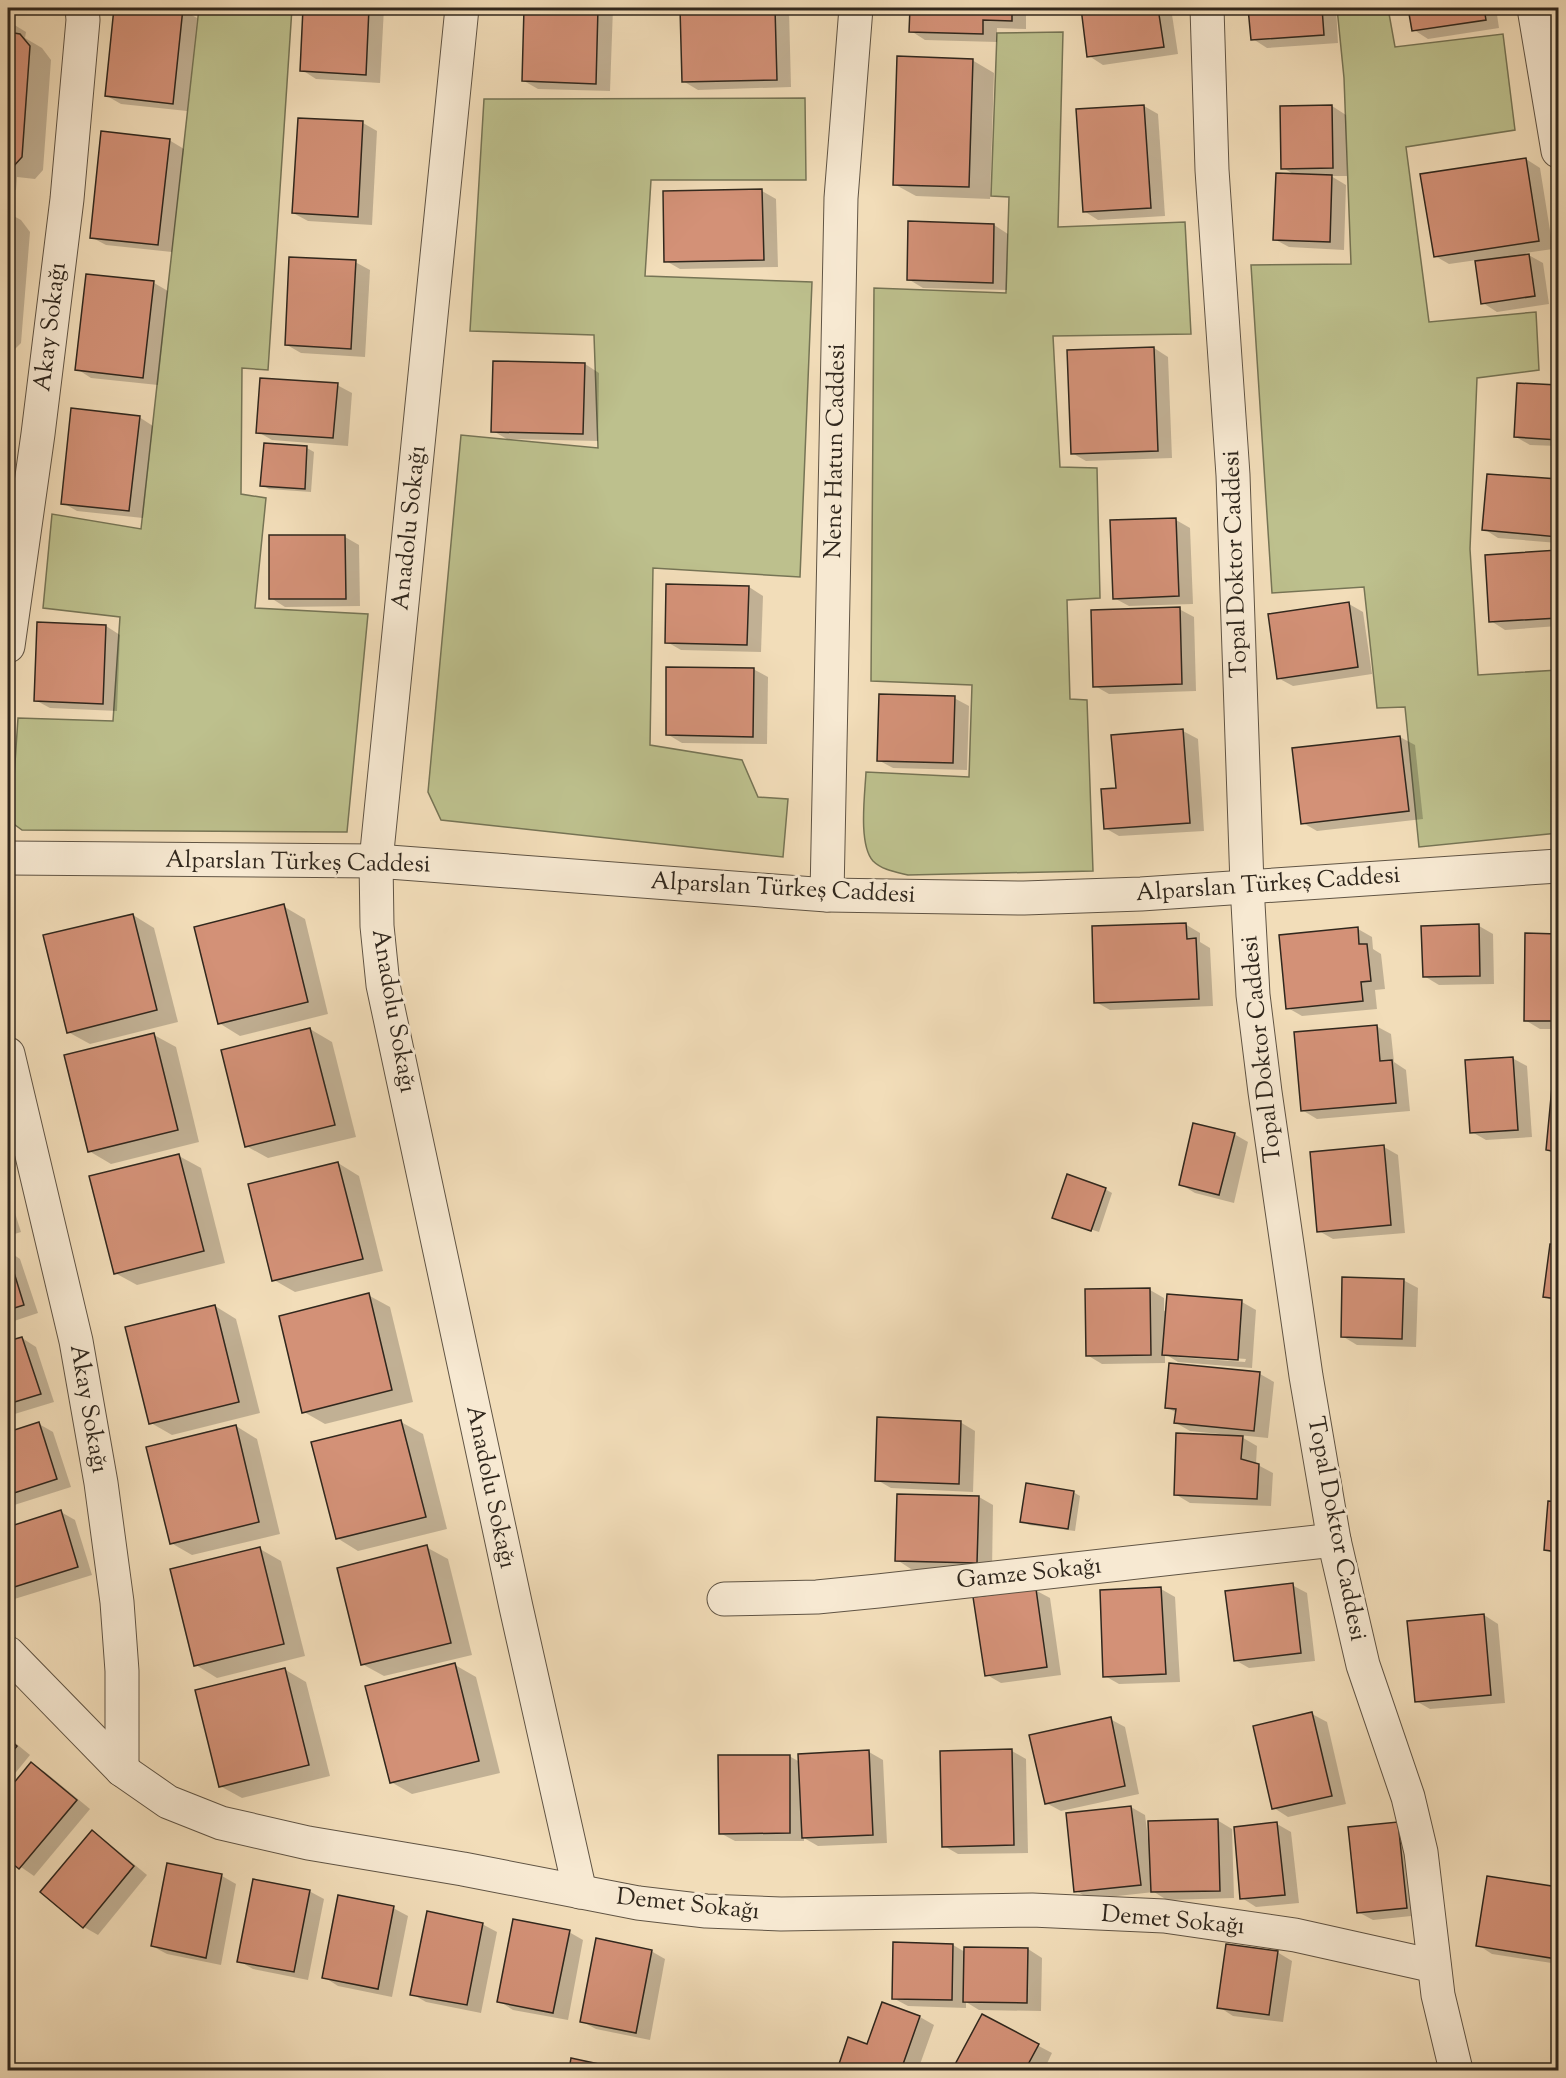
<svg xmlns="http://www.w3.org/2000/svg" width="1566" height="2078" font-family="'Sorts Mill Goudy',serif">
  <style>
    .green { fill: #bdc08d; stroke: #767455; stroke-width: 1.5 }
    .shadow { fill: #0003; fill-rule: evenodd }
    .building { fill: #d39177; stroke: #30271d; stroke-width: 1.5 }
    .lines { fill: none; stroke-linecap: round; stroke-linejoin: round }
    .minor-casing { stroke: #605444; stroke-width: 35 }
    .minor { stroke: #f7e9d2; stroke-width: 33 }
    .labels { text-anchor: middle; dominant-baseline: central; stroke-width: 6; stroke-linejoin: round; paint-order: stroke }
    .street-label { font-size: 24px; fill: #30271d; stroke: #f7e9d2 }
  </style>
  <rect width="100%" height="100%" fill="#f2ddb9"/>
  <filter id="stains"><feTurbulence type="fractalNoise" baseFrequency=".00333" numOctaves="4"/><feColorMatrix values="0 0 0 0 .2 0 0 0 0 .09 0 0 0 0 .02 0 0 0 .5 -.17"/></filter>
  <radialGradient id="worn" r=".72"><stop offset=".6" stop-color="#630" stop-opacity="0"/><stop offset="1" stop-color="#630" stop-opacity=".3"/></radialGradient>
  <g class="green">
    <polygon points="199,8 292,8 268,370 242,368 241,494 266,498 255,608 368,614 347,832 22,830 11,822 18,718 113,721 120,617 43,608 52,514 141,529"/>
    <polygon points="1337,8 1388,8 1395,47 1503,34 1515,130 1406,147 1429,322 1536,312 1539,370 1477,378 1470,549 1478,675 1558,670 1558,833 1419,847 1405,707 1377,708 1364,587 1272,593 1251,265 1351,264 1344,78"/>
    <path d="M1063,32L1058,227L1185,222L1191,334L1053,336L1060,467L1097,468L1100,598L1067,600L1070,699L1087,700L1093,871L908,875C896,872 882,870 873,861C858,844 865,794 866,772L969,777L972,685L871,681L874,288L1006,293L1009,197L991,196L997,33Z"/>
    <polygon points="805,98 806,180 651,180 645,276 812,282 800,577 653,568 650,745 742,760 758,797 788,799 783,857 441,820 428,792 461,435 598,448 594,335 470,331 484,99"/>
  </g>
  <g class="shadow">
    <polygon points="116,8 165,8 183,10 197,18 187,111 121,104 107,96"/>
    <polygon points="305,8 384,8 380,83 316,79 302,70"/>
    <polygon points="526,8 613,8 610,91 538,89 524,81"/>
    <polygon points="681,8 784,8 789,10 791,87 698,90 683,81"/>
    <polygon points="911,8 1026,8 1026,29 997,28 997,42 925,40 911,31"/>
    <polygon points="1082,8 1171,8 1178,54 1103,65 1089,56"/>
    <polygon points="1250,8 1336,8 1338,43 1267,48 1253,39"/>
    <polygon points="1410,8 1496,8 1499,28 1428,39 1414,30"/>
    <polygon points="8,21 26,32 25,38 42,48 51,60 43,170 35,179 17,177 16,190 8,189"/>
    <polygon points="972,60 994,73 990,199 916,196 894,184"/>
    <polygon points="1144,106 1158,114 1165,216 1098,220 1084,211"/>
    <polygon points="1332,106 1346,115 1347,176 1331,176 1346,185 1344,250 1289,247 1274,239 1295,175 1283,168"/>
    <polygon points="363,123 377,131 372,225 308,221 293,213"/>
    <polygon points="169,140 184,149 172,252 106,245 91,237"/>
    <polygon points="1526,159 1540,168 1553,249 1525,253 1543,263 1549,304 1497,312 1483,303 1477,260 1449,264 1435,256"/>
    <polygon points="762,191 776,199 778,267 680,269 666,261"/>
    <polygon points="8,213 21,220 30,232 21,343 13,351 8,351"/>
    <polygon points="994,225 1008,234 1007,290 923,288 908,279"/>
    <polygon points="355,262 370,270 365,357 301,353 287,345"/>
    <polygon points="154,283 168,291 158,385 91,378 77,369"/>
    <polygon points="1154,348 1168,357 1172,458 1086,461 1072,453"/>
    <polygon points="585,364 599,373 598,441 507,439 493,431"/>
    <polygon points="337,385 352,393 348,446 272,440 258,432"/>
    <polygon points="1518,385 1558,387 1558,446 1530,445 1516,437"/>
    <polygon points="8,402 13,409 8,482"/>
    <polygon points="139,417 153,426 143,518 77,511 63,503"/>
    <polygon points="307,448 314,452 311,492 269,489 262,485"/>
    <polygon points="1488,475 1558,481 1558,543 1498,538 1484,529"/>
    <polygon points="1176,520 1190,528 1193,604 1129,606 1114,598"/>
    <polygon points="345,537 359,545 360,606 285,607 271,598"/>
    <polygon points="1558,552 1558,626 1505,630 1491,621 1486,556"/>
    <polygon points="749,587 763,596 761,652 681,650 667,642"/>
    <polygon points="1349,604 1363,612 1372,674 1293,686 1278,678"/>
    <polygon points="1179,609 1194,617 1196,691 1109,694 1095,686"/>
    <polygon points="106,626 120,635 117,711 50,708 35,700"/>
    <polygon points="753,669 768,677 767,744 682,743 667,734"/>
    <polygon points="954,698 969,706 967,770 893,768 878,760"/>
    <polygon points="1183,731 1198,739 1204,831 1119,836 1105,828 1117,790"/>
    <polygon points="1400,737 1415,745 1423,819 1317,831 1303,823"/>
    <polygon points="283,906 305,919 328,1014 240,1036 219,1023"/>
    <polygon points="133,915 154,928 178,1022 90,1044 68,1032"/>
    <polygon points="1185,924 1200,933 1200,942 1210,948 1213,1006 1110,1010 1096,1002"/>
    <polygon points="1479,926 1493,934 1494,984 1439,985 1424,976"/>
    <polygon points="1358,929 1372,937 1373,949 1381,954 1385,989 1375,990 1377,1009 1302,1016 1288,1008"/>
    <polygon points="1526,934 1558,935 1558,1029 1540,1029 1525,1020"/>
    <polygon points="1376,1026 1391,1034 1394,1062 1406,1070 1410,1111 1317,1119 1302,1110"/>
    <polygon points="310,1029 332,1042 356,1137 268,1158 246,1146"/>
    <polygon points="154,1035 176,1047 199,1142 111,1164 89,1151"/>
    <polygon points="1512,1058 1527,1066 1532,1137 1486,1140 1472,1132"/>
    <polygon points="1555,1077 1558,1078 1558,1156 1547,1150"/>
    <polygon points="1234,1134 1248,1142 1234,1203 1195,1193 1180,1184"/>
    <polygon points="1384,1147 1398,1155 1405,1233 1333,1239 1319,1231"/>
    <polygon points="179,1156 201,1168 225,1263 137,1285 115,1273"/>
    <polygon points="338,1163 359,1176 383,1271 295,1292 274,1280"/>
    <polygon points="1105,1189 1112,1193 1099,1232 1059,1219"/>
    <polygon points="8,1191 21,1232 8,1236"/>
    <polygon points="1551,1246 1558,1247 1558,1304 1544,1296"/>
    <polygon points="8,1251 20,1259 38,1313 8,1323"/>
    <polygon points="1403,1280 1418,1288 1416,1347 1357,1345 1342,1336"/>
    <path d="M1150,1290L1164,1298V1311L1242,1302L1256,1310L1252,1368L1178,1362L1165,1354V1363L1102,1364L1087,1355ZM1177,1354L1246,1359L1245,1362L1177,1357Z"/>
    <polygon points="368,1295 390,1307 413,1402 325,1424 304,1412"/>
    <polygon points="215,1306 236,1319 260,1413 172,1435 151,1423"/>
    <polygon points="22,1338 36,1347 54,1402 8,1416 8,1343"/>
    <polygon points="1260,1374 1274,1382 1268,1438 1238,1435 1257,1446 1256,1464 1273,1473 1271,1506 1190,1503 1175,1494 1229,1437 1229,1435 1190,1431 1176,1423 1177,1413 1166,1407"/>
    <polygon points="401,1422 423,1434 447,1529 358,1551 337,1538"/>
    <polygon points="960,1422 975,1431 973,1492 891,1488 877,1480"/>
    <polygon points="39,1424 53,1432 71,1487 8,1507 8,1434"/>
    <polygon points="236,1426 257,1439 280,1534 192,1555 171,1543"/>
    <polygon points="1073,1492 1080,1496 1075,1531 1029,1525 1022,1521"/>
    <polygon points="979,1497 993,1505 992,1571 911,1569 897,1560"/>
    <polygon points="1550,1503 1558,1504 1558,1557 1545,1549"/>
    <polygon points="61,1512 75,1520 92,1575 8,1601 8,1528"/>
    <polygon points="426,1547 448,1559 472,1655 384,1676 362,1664"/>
    <polygon points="260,1549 281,1561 305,1656 217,1678 196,1665"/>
    <polygon points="1292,1585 1307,1593 1315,1661 1249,1668 1235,1660"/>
    <polygon points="1161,1589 1175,1597 1180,1682 1119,1684 1105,1676"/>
    <polygon points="1035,1590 1050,1598 1061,1675 1001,1683 987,1675"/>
    <polygon points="1484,1615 1498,1624 1505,1703 1430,1709 1416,1701"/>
    <polygon points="455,1665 476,1677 500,1773 412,1794 391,1782"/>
    <polygon points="284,1669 306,1682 330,1776 242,1798 220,1786"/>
    <polygon points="1312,1714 1327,1722 1346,1804 1288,1817 1274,1808"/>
    <polygon points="1110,1719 1125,1727 1139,1794 1061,1811 1046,1803"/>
    <polygon points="8,1737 30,1755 8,1782"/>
    <polygon points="1012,1751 1026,1759 1028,1853 958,1854 944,1846"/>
    <polygon points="869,1752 883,1760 887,1843 818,1846 804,1838 804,1841 735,1841 720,1833 789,1756 800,1762"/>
    <polygon points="31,1764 45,1772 90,1809 34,1876 8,1858 8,1792"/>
    <polygon points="1131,1807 1145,1815 1148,1839 1217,1820 1232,1829 1234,1898 1167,1900 1154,1892 1090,1899 1076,1891"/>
    <polygon points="1398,1823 1421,1915 1373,1920 1358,1912"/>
    <polygon points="1277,1824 1291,1832 1299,1903 1256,1907 1242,1898"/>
    <polygon points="92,1832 106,1841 147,1875 98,1935 84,1927"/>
    <polygon points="168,1865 222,1876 236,1884 221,1965 167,1954 152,1946"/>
    <polygon points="1489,1877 1558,1889 1558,1964 1492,1954 1478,1945"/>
    <polygon points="309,1891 324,1899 308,1980 253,1969 239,1961"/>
    <polygon points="393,1908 408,1916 392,1997 338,1986 324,1977"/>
    <polygon points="482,1924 497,1932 481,2013 426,2002 412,1994"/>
    <polygon points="569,1932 583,1940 568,2020 513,2010 499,2001"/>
    <polygon points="953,1945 965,1952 1028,1949 1042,1958 1041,2011 979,2010 966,2002 966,2008 908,2006 893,1998"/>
    <polygon points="651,1951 665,1959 650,2040 596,2029 581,2021"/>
    <polygon points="1277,1952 1292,1961 1283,2022 1233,2016 1219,2007"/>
    <polygon points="883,2004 920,2017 934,2025 918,2070 839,2070 849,2039 868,2046"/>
    <polygon points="982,2016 1052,2053 1044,2070 954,2070"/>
    <polygon points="572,2060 621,2070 570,2070"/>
  </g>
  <g class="building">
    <polygon points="114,8 183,8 173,104 105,96"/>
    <polygon points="303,8 369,8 366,75 300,71"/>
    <polygon points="524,8 598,8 596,84 522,81"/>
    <polygon points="680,8 775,8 777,80 682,82"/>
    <polygon points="910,8 1012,8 1012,21 983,20 983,34 909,32"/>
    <polygon points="1081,8 1158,8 1164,47 1087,57"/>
    <polygon points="1248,8 1322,8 1324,35 1251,40"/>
    <polygon points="1408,8 1484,8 1486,20 1412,31"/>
    <polygon points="8,32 20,34 30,46 22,157 13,167 8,167"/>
    <polygon points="897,56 973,59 969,187 893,185"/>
    <polygon points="1144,105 1151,208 1083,212 1076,109"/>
    <polygon points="1332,105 1333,168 1281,169 1280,106"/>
    <polygon points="298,118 363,121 358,217 292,213"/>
    <polygon points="101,131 170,139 158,245 90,238"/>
    <polygon points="1526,158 1539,241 1434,257 1420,174"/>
    <polygon points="1276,173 1332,175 1330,242 1273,240"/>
    <polygon points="762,189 764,260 664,262 663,191"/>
    <polygon points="908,221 994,224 993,283 907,280"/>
    <polygon points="1529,254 1535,296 1481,304 1475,261"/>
    <polygon points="289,257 356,260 351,349 285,345"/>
    <polygon points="86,274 154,281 143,378 75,370"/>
    <polygon points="1154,347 1158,451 1071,454 1067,350"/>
    <polygon points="493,361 585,363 583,434 491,432"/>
    <polygon points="260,378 338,383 333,438 256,433"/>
    <polygon points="1517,383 1558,385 1558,440 1514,437"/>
    <polygon points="71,408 140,416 129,511 61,504"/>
    <polygon points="264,443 307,446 305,489 260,486"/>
    <polygon points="1487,474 1558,479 1558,537 1482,530"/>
    <polygon points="1176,518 1179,596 1113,599 1110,520"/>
    <polygon points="269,535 345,535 346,599 269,599"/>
    <polygon points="1558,550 1558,618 1489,622 1485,555"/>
    <polygon points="666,584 749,586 747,645 665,643"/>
    <polygon points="1349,602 1358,667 1277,679 1268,614"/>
    <polygon points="1180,607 1182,684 1093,687 1091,610"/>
    <polygon points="37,622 106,625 103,704 34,701"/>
    <polygon points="666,667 754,668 753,737 666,735"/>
    <polygon points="879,694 955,696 953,763 877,761"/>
    <polygon points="1183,729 1190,823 1104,829 1101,789 1116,788 1111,735"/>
    <polygon points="1400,736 1409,811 1301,824 1292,748"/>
    <polygon points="284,904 308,1002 218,1024 194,927"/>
    <polygon points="133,914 157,1010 67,1033 43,935"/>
    <polygon points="1186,923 1187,939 1196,938 1199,999 1094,1003 1092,926"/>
    <polygon points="1479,924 1480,976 1423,977 1421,926"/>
    <polygon points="1358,927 1359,944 1367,944 1371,981 1361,982 1363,1001 1286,1009 1279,935"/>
    <polygon points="1525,933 1558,934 1558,1021 1524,1021"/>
    <polygon points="1377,1025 1380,1061 1392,1060 1396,1103 1301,1111 1294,1032"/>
    <polygon points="310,1028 335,1125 245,1147 221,1050"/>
    <polygon points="154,1033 178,1130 88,1152 64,1055"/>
    <polygon points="1513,1057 1518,1130 1470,1133 1465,1060"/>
    <polygon points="1553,1076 1558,1076 1558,1152 1546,1150"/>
    <polygon points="1193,1123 1235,1133 1219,1195 1179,1185"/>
    <polygon points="1384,1145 1391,1225 1317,1232 1310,1152"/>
    <polygon points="179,1154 204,1251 114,1274 89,1176"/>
    <polygon points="338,1162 363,1259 272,1281 248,1184"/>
    <polygon points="1067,1174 1106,1188 1091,1231 1052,1218"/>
    <polygon points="1550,1244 1558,1245 1558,1299 1543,1297"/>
    <polygon points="8,1253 24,1305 8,1310"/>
    <polygon points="1342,1277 1404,1279 1402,1339 1341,1337"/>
    <polygon points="1150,1288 1151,1355 1086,1356 1085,1289"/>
    <polygon points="369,1293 392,1390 302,1413 279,1316"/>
    <polygon points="1167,1294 1242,1300 1238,1360 1162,1355"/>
    <polygon points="215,1305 239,1402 149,1424 125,1327"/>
    <polygon points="22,1337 41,1394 8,1404 8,1341"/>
    <polygon points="1169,1363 1260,1372 1254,1431 1174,1423 1176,1409 1165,1408"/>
    <polygon points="877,1417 961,1421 959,1484 875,1481"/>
    <polygon points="401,1420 426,1517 336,1539 311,1442"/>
    <polygon points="39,1422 57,1479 8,1495 8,1432"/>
    <polygon points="236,1425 259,1522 170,1544 146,1447"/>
    <polygon points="1176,1433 1243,1436 1241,1459 1259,1464 1257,1499 1174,1495"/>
    <polygon points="1026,1483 1074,1491 1068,1529 1020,1522"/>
    <polygon points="897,1494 979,1496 977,1563 895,1561"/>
    <polygon points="1548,1501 1558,1502 1558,1552 1544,1550"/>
    <polygon points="61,1510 78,1567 8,1589 8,1527"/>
    <polygon points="427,1545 451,1643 361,1665 337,1568"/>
    <polygon points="260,1547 284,1644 194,1666 170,1569"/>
    <polygon points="1293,1583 1301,1653 1234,1661 1225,1591"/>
    <polygon points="1161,1587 1166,1674 1103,1677 1100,1590"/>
    <polygon points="1036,1589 1047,1667 985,1676 973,1597"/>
    <polygon points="1484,1614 1491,1695 1415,1702 1407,1621"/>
    <polygon points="455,1663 479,1761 390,1783 365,1686"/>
    <polygon points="285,1668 309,1765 219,1787 195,1690"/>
    <polygon points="1312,1712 1332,1796 1272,1809 1253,1726"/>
    <polygon points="1111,1717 1125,1786 1045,1804 1029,1735"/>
    <polygon points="8,1739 17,1746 8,1757"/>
    <polygon points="1012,1749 1014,1845 942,1847 940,1751"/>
    <polygon points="869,1750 873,1835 802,1838 798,1754"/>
    <polygon points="718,1755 790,1755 790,1833 719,1834"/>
    <polygon points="31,1762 77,1800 19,1869 8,1860 8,1790"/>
    <polygon points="1131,1806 1141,1885 1074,1892 1066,1813"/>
    <polygon points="1218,1819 1220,1891 1151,1892 1148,1821"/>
    <polygon points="1277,1822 1285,1895 1240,1899 1234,1827"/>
    <polygon points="1398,1822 1407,1908 1357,1913 1348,1827"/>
    <polygon points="92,1830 134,1866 83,1928 40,1892"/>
    <polygon points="167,1863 222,1874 206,1958 151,1946"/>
    <polygon points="1487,1876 1558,1887 1557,1959 1476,1946"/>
    <polygon points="253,1879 310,1890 294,1972 237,1962"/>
    <polygon points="338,1895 394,1906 378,1989 322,1978"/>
    <polygon points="427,1911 483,1923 467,2005 410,1995"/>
    <polygon points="513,1919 570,1930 553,2013 497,2002"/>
    <polygon points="596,1938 652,1950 636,2033 580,2022"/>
    <polygon points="893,1942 953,1944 952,2000 892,1999"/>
    <polygon points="1226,1944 1278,1951 1269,2015 1217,2008"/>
    <polygon points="964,1947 1028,1948 1027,2003 963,2002"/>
    <polygon points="882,2002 920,2016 901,2070 837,2070 848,2037 867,2044"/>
    <polygon points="982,2014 1039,2044 1025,2070 952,2070"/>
    <polygon points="571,2058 622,2069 621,2070 569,2070"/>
  </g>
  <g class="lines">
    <defs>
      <g id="minor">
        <polyline points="462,8 376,861 377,926 383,985 516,1607 580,1892"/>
        <polyline points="1207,8 1212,170 1233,475 1247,885 1253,995 1265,1092 1306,1376 1334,1540 1363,1665 1408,1797 1421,1852 1438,1995 1456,2070"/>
        <polyline points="1534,8 1558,151"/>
        <polyline points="8,646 38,434 67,199 83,20 82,8"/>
        <polyline points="8,858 376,861 827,895 1024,898 1141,894 1558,866"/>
        <polyline points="827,895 841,198 856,8"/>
        <polyline points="8,1054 76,1341 101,1483 117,1602 122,1671 122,1770"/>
        <polyline points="724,1599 817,1597 878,1591 1334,1540"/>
        <polyline points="8,1653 122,1770 168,1802 221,1823 308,1843 463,1869 638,1903 706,1911 781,1914 1032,1910 1164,1916 1295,1935 1434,1966"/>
      </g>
    </defs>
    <use href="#minor" class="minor-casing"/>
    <use href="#minor" class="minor"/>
  </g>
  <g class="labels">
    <g class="street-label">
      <text transform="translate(51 327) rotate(-83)">Akay Sokağı</text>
      <text transform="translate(836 451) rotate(-89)">Nene Hatun Caddesi</text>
      <text transform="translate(410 528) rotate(-84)">Anadolu Sokağı</text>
      <text transform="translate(1236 564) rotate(-92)">Topal Doktor Caddesi</text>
      <text transform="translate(298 863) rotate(1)">Alparslan Türkeş Caddesi</text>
      <text transform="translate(1268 885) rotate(-4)">Alparslan Türkeş Caddesi</text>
      <text transform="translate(783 889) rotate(3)">Alparslan Türkeş Caddesi</text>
      <text transform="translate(393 1011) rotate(80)">Anadolu Sokağı</text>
      <text transform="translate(1262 1049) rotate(-96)">Topal Doktor Caddesi</text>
      <text transform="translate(88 1409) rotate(80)">Akay Sokağı</text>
      <text transform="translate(490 1487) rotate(78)">Anadolu Sokağı</text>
      <text transform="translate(1336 1529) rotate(79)">Topal Doktor Caddesi</text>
      <text transform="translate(1029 1574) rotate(-6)">Gamze Sokağı</text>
      <text transform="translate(688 1905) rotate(6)">Demet Sokağı</text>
      <text transform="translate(1173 1921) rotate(5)">Demet Sokağı</text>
    </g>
  </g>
  <rect width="1566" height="2078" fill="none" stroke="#f2ddb9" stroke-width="30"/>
  <rect x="9" y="9" width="1548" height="2060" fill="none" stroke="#30271d" stroke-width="3"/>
  <rect x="15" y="15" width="1536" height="2048" fill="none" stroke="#30271d" stroke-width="1.5"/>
  <rect width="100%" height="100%" filter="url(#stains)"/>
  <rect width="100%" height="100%" fill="url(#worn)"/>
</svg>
